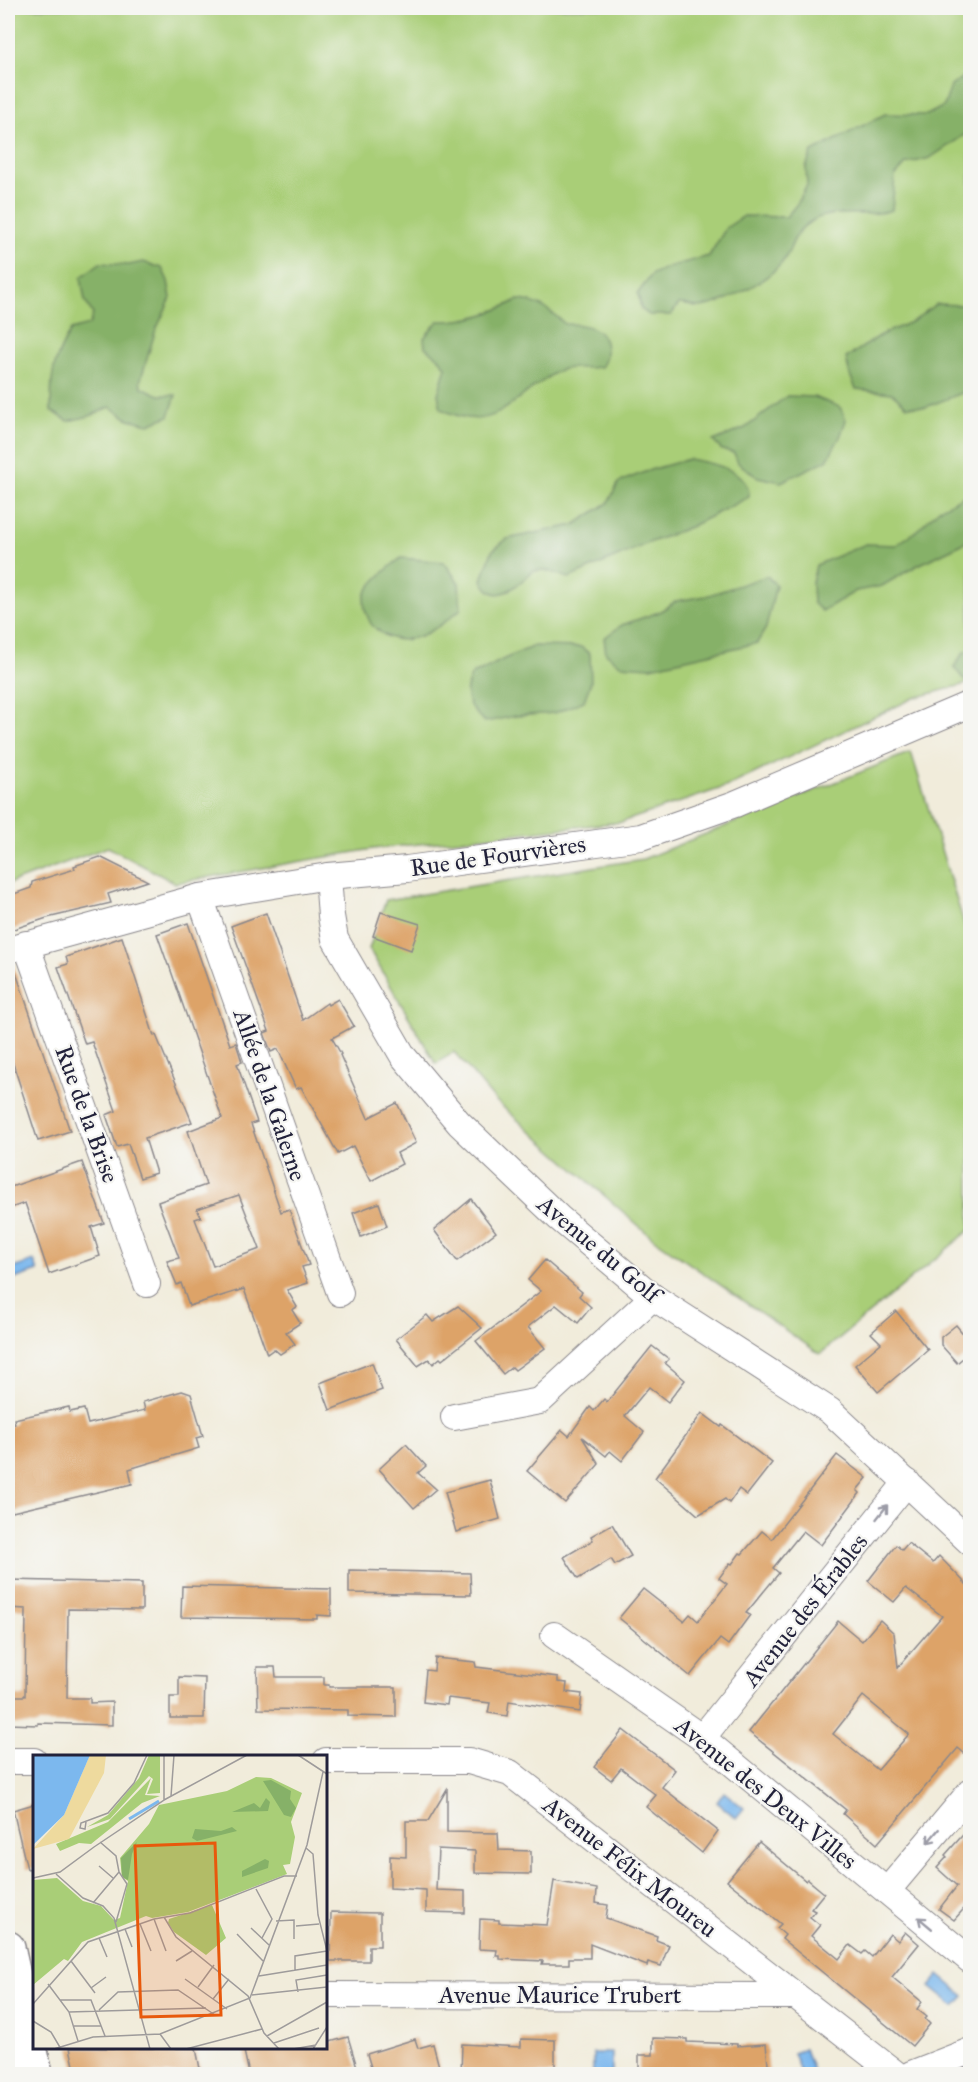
<svg xmlns="http://www.w3.org/2000/svg" width="978" height="2082" font-family="'IM FELL Great Primer',serif">
  <style>
    .green { fill: #a9ce77; stroke: #667859; stroke-width: 1.5 }
    .forest { fill: #86b168; stroke: #546a52; stroke-width: 1.5 }
    .water { fill: #7cb8ee; stroke: #4f6d94; stroke-width: 1.5 }
    .building { fill: #dda368; fill-rule: evenodd }
    .lines { fill: none; stroke-linecap: round; stroke-linejoin: round }
    .minor-casing { stroke: #8a878b; stroke-width: 28 }
    .tertiary-casing { stroke: #8a878b; stroke-width: 36 }
    .minor { stroke: #fff; stroke-width: 26 }
    .tertiary { stroke: #fff; stroke-width: 33 }
    .oneway { stroke: #9c9ca7 }
    .labels { text-anchor: middle; dominant-baseline: central; stroke-width: 4.5; stroke-linejoin: round; paint-order: stroke }
    .street-label { font-size: 24px; fill: #22223b; stroke: #f6f6f2 }
    .inset-river { fill: none; stroke: #7cb8ee; stroke-width: 3 }
    .inset-road { fill: none; stroke: #9e9b9b; stroke-width: 1.5 }
    .view { fill: #e8590c; fill-opacity: 0.15; stroke: #e8590c; stroke-width: 3 }
    .inset-edge { fill: none; stroke: #22223b; stroke-width: 3 }
  </style>
  <rect width="100%" height="100%" fill="#f6f6f2"/>
  <filter id="ink" filterUnits="userSpaceOnUse"><feTurbulence type="fractalNoise" baseFrequency=".0167" numOctaves="2"/><feDisplacementMap in="SourceGraphic" scale="12" xChannelSelector="R" yChannelSelector="G"/><feConvolveMatrix kernelMatrix="1 2 1 2 8 2 1 2 1" color-interpolation-filters="sRGB"/></filter>
  <filter id="wash" filterUnits="userSpaceOnUse"><feTurbulence type="fractalNoise" baseFrequency=".008" numOctaves="4" result="noise"/><feDisplacementMap in="SourceGraphic" scale="24" xChannelSelector="R" yChannelSelector="G"/><feGaussianBlur stdDeviation="1.35" result="paint"/><feColorMatrix in="noise" values="0 0 0 0 0 0 0 0 0 0 0 0 0 0 0 0 0 1.4 0 .05"/><feComposite in="paint" operator="in"/></filter>
  <g filter="url(#wash)">
    <rect width="100%" height="100%" fill="#f1ecdb"/>
    <g class="green">
      <polygon points="8,8 970,8 970,683 914,698 728,786 622,822 373,849 175,883 108,847 8,884"/>
      <polygon points="911,752 970,943 970,1230 820,1354 654,1239 495,1100 454,1052 436,1064 369,949 386,900 643,859"/>
    </g>
    <g class="forest">
      <path d="M966,75H970V131L930,158L906,164L895,176L892,210C866,219 835,207 812,221C791,232 794,249 781,264C765,282 724,304 701,307C692,308 687,303 679,304L671,315H649L641,309L638,293L652,274L668,267L709,256L726,228L744,216L786,217L797,204L807,185L806,167L812,152L885,114L927,115L944,106L951,86Z"/>
      <path d="M143,262L162,268L168,281L171,298L155,332L140,382L142,387L159,395H176L169,416L149,424L129,419L110,407L90,416L68,421L51,411C51,374 52,362 71,330L89,325L93,314L85,301L81,277L100,263L129,265Z"/>
      <path d="M518,300C538,301 550,310 565,324C583,324 605,326 606,349C606,357 606,360 601,367C588,369 572,366 560,370C554,372 549,377 544,380C504,406 492,434 441,409L438,394L446,367L438,357L425,347L424,338L438,321C466,322 493,313 518,300Z"/>
      <polygon points="936,304 962,305 970,312 970,390 926,407 907,406 892,393 856,389 850,375 846,358 881,335 913,321"/>
      <polygon points="787,396 814,397 840,407 846,420 840,437 827,460 781,482 758,477 738,463 734,453 722,450 713,441 745,428"/>
      <path d="M689,459C711,463 750,469 749,497L690,527L646,544L569,578L545,570L533,571C518,585 495,609 482,580L492,551L507,539L574,525L608,503L619,482L650,470Z"/>
      <polygon points="970,493 970,537 962,544 916,566 882,586 856,591 822,611 813,603 812,583 816,565 866,544 896,545 915,532 939,509"/>
      <path d="M401,558L444,562L459,583L461,609C441,626 410,651 383,634C378,630 373,628 370,622C366,614 362,604 365,595C371,582 389,567 401,558Z"/>
      <polygon points="767,576 776,585 766,628 757,643 651,667 620,665 606,653 604,638 622,625 659,612 676,601 706,596"/>
      <path d="M534,646L581,647L590,654L591,682L584,701L555,713L516,716L485,722C468,708 460,694 473,673L481,671L504,659Z"/>
      <polygon points="970,650 970,682 964,680 954,667 964,652"/>
    </g>
    <g class="water">
      <polygon points="34,1261 38,1271 8,1281 8,1270"/>
      <polygon points="724,1792 744,1808 736,1818 717,1802"/>
      <polygon points="939,1975 964,1996 955,2006 930,1986"/>
      <polygon points="805,2049 814,2074 801,2074 793,2053"/>
      <rect x="593" y="2053" width="19" height="21"/>
    </g>
    <g id="blocks">
      <g class="building">
        <polygon points="100,857 148,881 108,894 111,903 47,918 8,931 8,896 31,888 32,882 75,869 74,866"/>
        <polygon points="381,912 420,924 411,950 373,936"/>
        <polygon points="266,913 303,1020 327,1003 328,1005 338,999 354,1026 332,1038 341,1054 340,1055 368,1118 397,1103 416,1143 397,1153 402,1164 371,1181 353,1146 338,1154 301,1087 296,1089 278,1049 271,1052 264,1033 269,1031 231,926"/>
        <path d="M188,923L230,1045L236,1043L242,1062L237,1064L257,1122L251,1124L281,1212L289,1209L309,1265L302,1267L308,1283L287,1290L297,1307L292,1310L300,1323L286,1332L295,1344L280,1354L274,1349L267,1354L244,1289L189,1306L181,1283L177,1285L167,1261L179,1258L158,1202L206,1185L188,1131L222,1118L169,965H168L157,934ZM239,1195L260,1249L213,1266L195,1219L201,1217L197,1209Z"/>
        <polygon points="122,937 154,1036 156,1035 192,1122 145,1138 156,1173 140,1178 128,1144 117,1147 106,1115 116,1111 92,1042 85,1044 58,967 68,964 66,957"/>
        <polygon points="13,964 70,1131 38,1141 8,1048 8,965"/>
        <polygon points="82,1162 104,1223 91,1227 100,1256 49,1274 25,1203 8,1209 8,1188"/>
        <polygon points="471,1199 496,1232 457,1261 434,1230"/>
        <polygon points="379,1203 387,1226 361,1237 353,1213"/>
        <polygon points="545,1260 582,1292 579,1296 591,1307 578,1323 556,1305 528,1327 545,1348 515,1370 512,1367 503,1374 476,1341 541,1291 528,1280"/>
        <polygon points="458,1306 482,1328 442,1360 440,1358 433,1364 429,1359 418,1366 396,1339 427,1315 433,1322"/>
        <polygon points="896,1311 928,1350 878,1392 855,1365 881,1343 871,1333"/>
        <polygon points="956,1325 970,1342 970,1352 957,1363 941,1345 941,1337"/>
        <polygon points="652,1346 669,1359 665,1363 685,1380 668,1402 649,1387 625,1416 644,1432 622,1461 610,1451 606,1456 582,1437 599,1464 565,1503 527,1471 562,1430 569,1436 590,1407 594,1411 604,1399 607,1402"/>
        <polygon points="372,1363 382,1390 330,1410 320,1383"/>
        <polygon points="182,1391 191,1394 203,1436 196,1438 199,1448 129,1469 132,1484 8,1513 8,1426 15,1424 14,1419 69,1407 70,1412 84,1409 88,1424 145,1410 143,1402"/>
        <polygon points="702,1413 721,1427 722,1425 772,1463 747,1495 739,1489 729,1503 725,1499 698,1515 655,1478"/>
        <polygon points="406,1444 426,1466 418,1473 436,1489 414,1508 379,1469"/>
        <polygon points="837,1455 867,1478 857,1490 860,1493 821,1545 803,1531 773,1568 779,1573 746,1613 750,1615 728,1645 720,1639 690,1676 619,1618 643,1589 684,1621 690,1614 698,1621 727,1584 719,1578 730,1563 732,1564 740,1553 742,1554 762,1531 772,1539"/>
        <polygon points="490,1480 500,1519 456,1532 445,1492"/>
        <polygon points="612,1524 631,1556 615,1565 611,1559 578,1579 564,1557 593,1540 591,1536"/>
        <path d="M908,1543L933,1563L939,1556L970,1588V1758L958,1748L877,1844L843,1814L846,1810L749,1732L838,1621L862,1641L880,1620L894,1633L898,1667L942,1616L906,1588L894,1602L868,1581L896,1545L902,1550ZM863,1696L909,1734L878,1770L833,1734Z"/>
        <polygon points="349,1570 470,1573 471,1595 349,1593"/>
        <polygon points="8,1580 142,1583 142,1610 68,1609 67,1698 90,1698 90,1703 112,1702 112,1725 38,1723 38,1725 8,1724 8,1696 25,1696 26,1609 8,1608"/>
        <polygon points="182,1586 331,1589 331,1616 317,1615 317,1619 181,1617"/>
        <polygon points="435,1658 475,1662 476,1667 558,1677 558,1682 567,1683 566,1692 582,1694 580,1712 509,1701 507,1716 488,1713 490,1703 448,1698 447,1705 423,1702 426,1670 434,1671"/>
        <polygon points="257,1667 275,1667 276,1677 324,1677 324,1685 329,1685 329,1687 396,1687 396,1717 348,1716 348,1710 258,1709"/>
        <polygon points="179,1677 205,1678 204,1718 170,1718 170,1697 179,1697"/>
        <polygon points="623,1730 675,1770 662,1787 718,1831 702,1853 646,1807 656,1795 621,1768 611,1780 594,1767"/>
        <polygon points="447,1789 447,1832 498,1833 499,1850 531,1851 531,1874 475,1873 475,1851 438,1849 436,1890 465,1891 465,1913 426,1912 426,1890 390,1888 390,1856 406,1857 406,1821 428,1821"/>
        <polygon points="34,1804 34,1868 27,1869 13,1810"/>
        <polygon points="970,1827 970,1902 954,1920 939,1909 957,1886 937,1868 947,1857 945,1855"/>
        <polygon points="759,1842 806,1881 807,1879 824,1893 811,1909 815,1911 810,1917 820,1925 811,1936 839,1959 850,1945 862,1954 865,1951 872,1957 890,1934 898,1941 905,1932 919,1944 892,1977 922,2002 917,2009 927,2017 925,2019 930,2024 912,2046 782,1939 785,1935 777,1928 781,1924 727,1881"/>
        <polygon points="554,1881 597,1889 596,1903 608,1905 606,1918 657,1936 656,1940 669,1945 661,1966 648,1962 647,1966 590,1944 590,1958 569,1958 569,1964 542,1964 543,1961 500,1959 500,1956 496,1956 497,1950 479,1949 480,1919 499,1920 499,1923 547,1925"/>
        <polygon points="331,1912 380,1913 380,1946 369,1946 369,1961 330,1961"/>
        <polygon points="348,2037 357,2067 330,2074 249,2074 244,2051 257,2048 326,2048 326,2043"/>
        <polygon points="653,2038 687,2039 687,2042 737,2044 737,2046 766,2044 769,2074 639,2074 639,2055 653,2055"/>
        <polygon points="415,2039 418,2048 433,2044 441,2074 373,2074 367,2054"/>
        <polygon points="521,2039 555,2040 555,2074 461,2074 462,2044 521,2047"/>
        <polygon points="70,2048 196,2048 201,2074 76,2074"/>
      </g>
    </g>
  </g>
  <g filter="url(#ink)">
    <use href="#blocks" fill-opacity="0" stroke="#8a878b" stroke-width="1.5"/>
    <g class="lines">
      <defs>
        <g id="minor">
          <polyline points="328,876 331,916 335,939 403,1056 459,1123 559,1218 653,1297 830,1411 970,1542"/>
          <polyline points="200,897 340,1293"/>
          <polyline points="26,944 147,1284"/>
          <polyline points="8,950 200,897 328,876 407,869 641,837 735,804 970,704"/>
          <polyline points="454,1417 540,1401 653,1297"/>
          <polyline points="554,1635 702,1738 970,1960"/>
          <polyline points="702,1738 907,1482"/>
          <polyline points="8,1761 34,1761"/>
          <polyline points="326,1761 469,1761 510,1773 896,2074"/>
          <polyline points="887,1891 970,1792"/>
          <polyline points="326,1995 795,1996"/>
          <polyline points="911,2074 970,2051"/>
        </g>
        <polyline id="tertiary" points="8,1948 36,2074"/>
      </defs>
      <use href="#minor" class="minor-casing"/>
      <use href="#tertiary" class="tertiary-casing"/>
      <use href="#minor" class="minor"/>
      <use href="#tertiary" class="tertiary"/>
    </g>
    <defs><path id="oneway-shaft" d="M-6 0H5M1.5-3L5.5 0L1.5 3" fill="none" stroke-width="1.6" stroke-linecap="round" stroke-linejoin="round" transform="scale(1.5)"/></defs>
    <g class="oneway">
      <use href="#oneway-shaft" transform="translate(882 1512) rotate(-52)"/>
      <use href="#oneway-shaft" transform="translate(933 1836) rotate(130)"/>
      <use href="#oneway-shaft" transform="translate(925 1923) rotate(-140)"/>
    </g>
  </g>
  <g class="labels">
    <g class="street-label">
      <text transform="translate(498 856) rotate(-8)">Rue de Fourvières</text>
      <text transform="translate(270 1095) rotate(71)">Allée de la Galerne</text>
      <text transform="translate(87 1114) rotate(70)">Rue de la Brise</text>
      <text transform="translate(599 1249) rotate(40)">Avenue du Golf</text>
      <text transform="translate(805 1610) rotate(-52)">Avenue des Érables</text>
      <text transform="translate(766 1793) rotate(39)">Avenue des Deux Villes</text>
      <text transform="translate(630 1867) rotate(38)">Avenue Félix Moureu</text>
      <text x="560" y="1995">Avenue Maurice Trubert</text>
    </g>
  </g>
  <g transform="translate(33 1755)">
    <rect width="294" height="294" fill="#f1ecdb"/>
    <path d="M116,0H127V38L114,39L120,24L116,21L77,64L54,72L75,60L106,23ZM223,22L238,23L269,38L258,67L262,82L257,109L250,110L254,119L155,157L119,163L113,161L49,187L35,206L31,204L0,230V125L24,123L50,146L68,151L81,165L87,163L95,126L89,122L87,103L116,69L126,50L194,36ZM118,23L112,40L127,41L109,48L58,89L46,88L27,96L23,89L75,67ZM179,150L193,183L173,200L141,177L135,168L136,164Z" fill="#a9ce77"/>
    <path d="M238,25L258,36L257,44L263,53L258,62L251,60L230,26ZM233,43L237,47L235,56L199,57L221,48L227,53ZM199,72L204,76L164,86L159,83L162,74L188,76ZM104,87L99,99L95,125L89,122L88,103ZM232,104L236,106L235,113L209,122V116Z" fill="#86b168"/>
    <path d="M57,0H73L71,18L36,84L0,94L31,60Z" fill="#eeda9e"/>
    <path d="M0,0H57L31,60L0,90Z" fill="#7cb8ee"/>
    <path class="inset-river" d="M96,64L126,46"/>
    <path class="inset-road" d="M265,0L294,19M138,41L141,0M131,45L214,0M53,67L52,74L47,73L48,68L75,58L101,28L114,0M67,87L83,101L86,117L94,129L83,167M61,92L131,45V0M273,93L280,99L285,160L294,196M66,111L80,123M23,119L50,143L70,151L81,163L117,294M0,123L27,117L61,92M223,134L239,164L229,183M60,148L86,117M131,162L143,182L215,241L231,278L246,294M121,164L133,196M243,166L261,165V184M107,169L118,196M263,171L286,169M218,173L236,190M92,174L99,192M204,179L230,206M66,183L74,202M38,206L62,238M143,206L159,196M262,216V201L294,196M226,221L294,210M152,224L194,254M15,229L36,257L45,286M165,232L181,210M58,233L73,222M265,237L263,225L294,220M219,240L294,232M180,244L196,224M27,245H58L72,281M0,249L55,187L121,164L157,158L251,121H264M66,255L85,237L145,235L182,260M36,257L173,253M0,266L18,277L28,294M41,271H68M127,279L138,294M234,281L294,247M241,288L286,273M21,294L60,282L127,279L217,243L274,90L290,17M153,294L229,274M260,294L283,290M280,294L294,272"/>
    <path class="view" d="M182,88L188,260L108,262L102,91Z"/>
    <rect width="294" height="294" class="inset-edge"/>
  </g>
  <rect width="978" height="2082" fill="none" stroke="#f6f6f2" stroke-width="30"/>
</svg>
